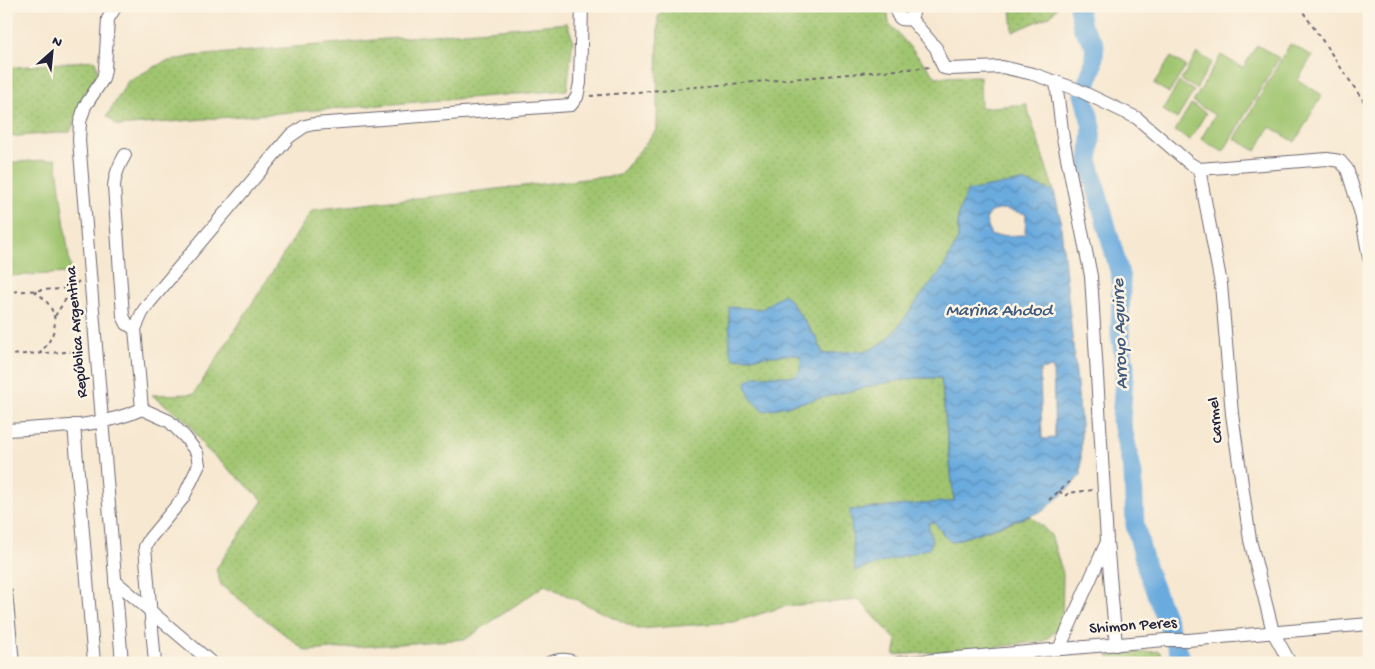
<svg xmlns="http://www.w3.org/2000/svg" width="1375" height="669" font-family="'Gochi Hand',sans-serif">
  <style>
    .grass { fill: url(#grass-dots); stroke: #617456 }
    .pitch { fill: #a0c570; stroke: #617456 }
    .water { fill: url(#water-waves); stroke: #46668c; fill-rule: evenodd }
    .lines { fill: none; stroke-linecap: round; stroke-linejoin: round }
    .river { stroke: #6aabde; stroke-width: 19 }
    .minor-casing { stroke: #6d6770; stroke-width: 14 }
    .path { stroke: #6d6770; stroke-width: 2; stroke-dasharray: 4 4; stroke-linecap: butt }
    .minor { stroke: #fff; stroke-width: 12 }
    .labels { text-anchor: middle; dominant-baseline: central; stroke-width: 5; stroke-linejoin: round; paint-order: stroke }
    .street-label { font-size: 16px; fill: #22223b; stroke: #fcf5e5 }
    .water-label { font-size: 18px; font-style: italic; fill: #3f597c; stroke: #fcf5e5 }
  </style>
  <defs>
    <pattern id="grass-dots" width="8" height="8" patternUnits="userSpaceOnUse" patternTransform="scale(1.25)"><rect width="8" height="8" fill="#a0c570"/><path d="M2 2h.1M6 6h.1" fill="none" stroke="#8aa962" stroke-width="1.8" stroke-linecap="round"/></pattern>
    <pattern id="water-waves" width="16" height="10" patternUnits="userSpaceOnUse" patternTransform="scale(1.25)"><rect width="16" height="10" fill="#6aabde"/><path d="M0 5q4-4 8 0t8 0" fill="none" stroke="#578bb5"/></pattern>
  </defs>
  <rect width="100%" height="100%" fill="#fcf5e5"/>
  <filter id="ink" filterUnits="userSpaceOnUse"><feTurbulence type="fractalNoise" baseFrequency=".02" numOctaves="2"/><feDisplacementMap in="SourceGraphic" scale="10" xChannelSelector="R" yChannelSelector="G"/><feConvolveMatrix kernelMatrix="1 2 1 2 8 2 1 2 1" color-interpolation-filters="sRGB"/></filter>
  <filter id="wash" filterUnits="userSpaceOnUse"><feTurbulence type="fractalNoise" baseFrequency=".0096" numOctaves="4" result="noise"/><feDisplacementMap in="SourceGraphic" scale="20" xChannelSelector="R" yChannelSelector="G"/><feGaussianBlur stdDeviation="1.12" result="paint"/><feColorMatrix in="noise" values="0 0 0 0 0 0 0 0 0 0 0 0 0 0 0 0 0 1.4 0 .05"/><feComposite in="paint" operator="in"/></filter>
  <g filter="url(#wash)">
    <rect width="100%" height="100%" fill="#f7e8d1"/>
    <g class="grass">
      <path d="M665,6H887L889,23L936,77L980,76L981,108L1026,104L1054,191L1021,181L958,215V239L944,267L920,297L898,327L887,340L870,350L823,354L817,339L791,302L784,294L762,309L734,359L796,354L801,358L800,371L795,376H756L765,411L885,383L916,378H941L954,502L850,510L929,532L928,523L934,522C941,528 943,537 952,542L1031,516L1051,535L1063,574L1062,625L1045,641L989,648L894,655L897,641L859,600L786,606L734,622L638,629L545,585L466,639L306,651L221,585L216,569L263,500L205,448L188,422L152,395L194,394L312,210L620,175L657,129L658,17Z"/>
      <polygon points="1011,6 1058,6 1050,16 1013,32"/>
      <polygon points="567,23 573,40 567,90 118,126 107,116 128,81 164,62 194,56"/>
      <polygon points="95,60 98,72 88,90 70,132 6,137 6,68"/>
      <polygon points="1159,651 1167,663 1110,663 1109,655"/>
    </g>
    <g class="pitch">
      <polygon points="1290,44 1312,56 1298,80 1322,95 1295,142 1270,127 1256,151 1235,139"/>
      <polygon points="1257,45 1279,58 1223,152 1201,139 1215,115 1193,102 1221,55 1243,68"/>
      <polygon points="1197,53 1212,62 1196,89 1181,80"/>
      <polygon points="1171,57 1186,66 1169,93 1154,84"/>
      <polygon points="1179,82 1194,91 1177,119 1163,110"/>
      <polygon points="1191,104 1206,113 1190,140 1175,131"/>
      <polygon points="56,159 71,273 6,276 6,163"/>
    </g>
    <path class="water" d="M1021,181L1054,191L1060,217L1081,424V475L1065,492L1043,511L951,542C943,537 941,528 934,522L928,523L932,541L930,548L855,571L850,510L954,501L941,378H916L885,383L765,411C751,401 748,398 746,381L756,376H795L800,371L801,358L796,354L734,359L730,351L729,307L762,309L784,294L791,302L817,339L823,354L870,350L887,340L898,327L920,297L944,267L958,239V215L967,191ZM1004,209L1026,214L1025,235L991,236L986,220L990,212ZM1053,368L1055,438L1042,439L1040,370Z"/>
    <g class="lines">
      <polyline class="river" points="1078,6 1082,27 1095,45 1093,66 1083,94 1092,127 1089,163 1121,278 1120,334 1125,367 1121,419 1133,474 1135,525 1147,570 1183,663"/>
    </g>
  </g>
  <g filter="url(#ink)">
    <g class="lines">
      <defs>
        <g id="minor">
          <polyline points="116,6 108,19 105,69 103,79 85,106 80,122 79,140 122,663"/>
          <path d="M897,6C893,24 917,24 913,6"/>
          <polyline points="910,18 936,48 941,62 944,68 950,69 1002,67 1033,74 1076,89 1137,118 1189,163 1199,169 1327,159 1340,161 1347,169 1361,214 1369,258"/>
          <polyline points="1056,82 1063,138 1091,276 1107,541 1116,645"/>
          <path d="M125,155C119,165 115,175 114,186L123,316L127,324L135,329"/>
          <polyline points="1199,169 1221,284 1232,414 1250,540 1273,632 1290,663"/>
          <polyline points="142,409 135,329 142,313 149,303 289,137 305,126 314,124 571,105 577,97 580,83 582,6"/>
          <polyline points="142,409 169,421 185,437 197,453 199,465 183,498 150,538 145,547 155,663"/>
          <polyline points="74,425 94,663"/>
          <path d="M6,430C51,427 100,428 142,409"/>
          <polyline points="115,581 212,663"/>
          <polyline points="6,593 13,663"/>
          <polyline points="1059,649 1106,544"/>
          <path d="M549,663C558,659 566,658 575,663"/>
          <polyline points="899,663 1165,640 1188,640 1369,624"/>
        </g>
      </defs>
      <use href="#minor" class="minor-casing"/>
      <g class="path">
        <polyline points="1299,6 1369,109"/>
        <polyline points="590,96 931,67"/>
        <path d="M34,291C60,308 61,331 40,353"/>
        <polyline points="6,292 61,289 74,286 79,281"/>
        <polyline points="55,316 74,286"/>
        <polyline points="6,355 86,351"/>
        <polyline points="1059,491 1065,496 1069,493 1093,490"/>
        <polyline points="1049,500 1069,482"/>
      </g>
      <use href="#minor" class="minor"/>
    </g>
  </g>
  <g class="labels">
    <g class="street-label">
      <text transform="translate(78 332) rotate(-95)">República Argentina</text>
      <text transform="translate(1217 420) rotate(-96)">Carmel</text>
      <text transform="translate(1133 627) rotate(-4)">Shimon Peres</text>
    </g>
    <g class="water-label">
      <text x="999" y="311">Marina Ahdod</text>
      <text transform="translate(1121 334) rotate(-92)">Arroyo Aguirre</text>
    </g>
  </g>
  <rect width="1375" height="669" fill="none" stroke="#fcf5e5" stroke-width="25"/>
  <g transform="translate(52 52) rotate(27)" stroke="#fcf5e5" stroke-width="4" paint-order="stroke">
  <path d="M0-4L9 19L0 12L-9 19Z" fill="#22223b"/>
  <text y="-8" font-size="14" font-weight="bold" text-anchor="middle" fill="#22223b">N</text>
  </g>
</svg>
